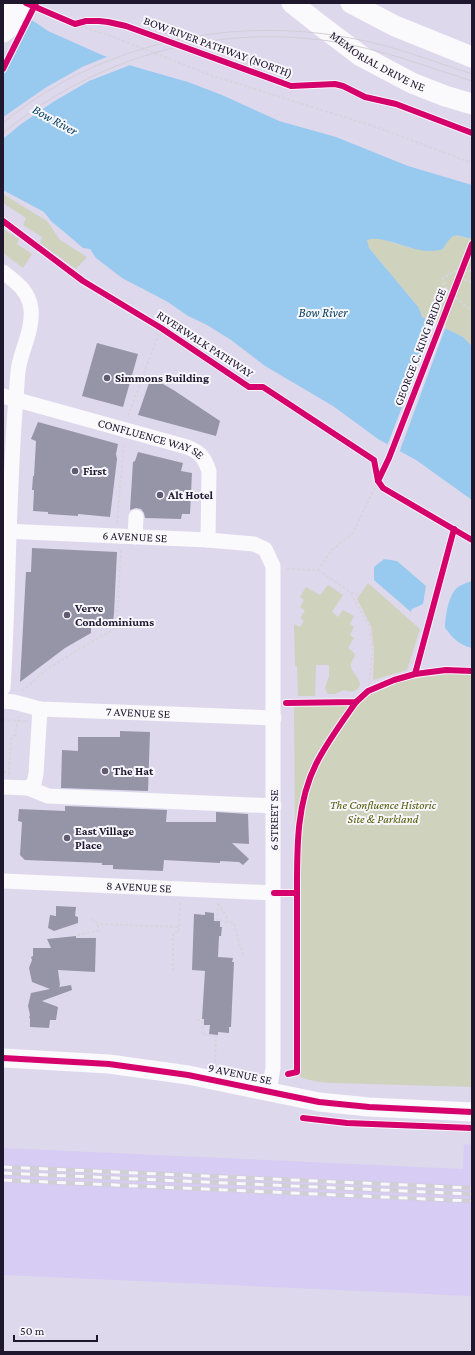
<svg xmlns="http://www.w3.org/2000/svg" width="475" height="1355" font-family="'Crimson Pro',serif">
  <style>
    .built { fill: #d7ccf3 }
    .green { fill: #cfd2bd }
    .water { fill: #98c9ef }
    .pier { fill: #ded8ed }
    .building { fill: #9695a8 }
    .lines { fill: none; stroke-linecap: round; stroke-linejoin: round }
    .path { stroke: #d6d5dc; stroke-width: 2; stroke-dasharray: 3 2; stroke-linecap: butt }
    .minor { stroke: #faf9fc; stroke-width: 15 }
    .major { stroke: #faf9fc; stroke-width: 19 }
    .highway { stroke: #faf9fc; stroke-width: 21 }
    .tram { stroke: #d0cfd5; stroke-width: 1 }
    .rail-casing { stroke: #d0cfd5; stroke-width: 4.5 }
    .rail { stroke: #f8f7fd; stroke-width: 3; stroke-dasharray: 9; stroke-linecap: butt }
    .cycleway-casing { stroke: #f8f7fd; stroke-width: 8 }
    .cycleway { stroke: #d6006c; stroke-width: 6 }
    .poi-dot { fill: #615b71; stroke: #f8f7fd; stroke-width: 1.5 }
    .labels { text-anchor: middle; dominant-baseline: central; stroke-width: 4; stroke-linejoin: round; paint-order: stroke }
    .street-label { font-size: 12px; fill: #1e172e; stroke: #f8f7fd }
    .poi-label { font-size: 12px; font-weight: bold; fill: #1e172e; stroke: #f8f7fd; text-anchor: start }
    .park-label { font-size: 12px; font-style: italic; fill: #505b02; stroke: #f8f7fd }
    .water-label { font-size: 13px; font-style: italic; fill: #003c5a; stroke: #f8f7fd }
  </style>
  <rect width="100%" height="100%" fill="#ded8ed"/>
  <polygon class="built" points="464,1144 472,1145 472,1296 3,1275 3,1148 463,1169"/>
  <g class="green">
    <polygon points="3,194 47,221 60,240 87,257 76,269 40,243 42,237 23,225 26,218 3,203"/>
    <polygon points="3,229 19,239 17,244 32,254 23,268 3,253"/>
    <polygon points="455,235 472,239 472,346 463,337 422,317 419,308 369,248 366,240 374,237 411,248 443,249 450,237"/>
    <polygon points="368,583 420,629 407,670 373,680 374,649 371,626 357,599"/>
    <path d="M328,585L343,595L332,612L338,617L343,610L354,616L350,624L354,627L350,635L354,638L348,648L354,653L355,655C353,660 350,663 351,667C352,674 367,683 356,690C352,693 347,691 344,690L335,694H328L325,688L329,676V665H316L315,696H298L297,666H295L294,624L300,627L304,621L300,618L305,611L300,607L304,600L300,597L306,587L320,595Z"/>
    <path d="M461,673L472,674V1087C437,1086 402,1085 367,1084C348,1083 316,1085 299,1076L300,859L295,844L294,706L357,705L367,696L399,682L427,676Z"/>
  </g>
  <g class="water">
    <path d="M3,4L35,22L48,31L102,55L132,66L188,82L222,95L279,121L336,137L408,166L472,185V239C454,235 454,231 443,249C416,258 386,233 367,240L369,248L419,308L422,317L463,337L472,346V500L416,460L378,439L333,406L265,366L231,340L207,325L188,316L168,302L122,278L96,258L90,249L83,248L63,231L51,221L44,212L3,190Z"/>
    <polygon points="384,559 397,561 426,586 423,604 412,609 411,612 374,580 374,567"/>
    <path d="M472,581V648C459,645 453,638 445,628C445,618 448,598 455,590C459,585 466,583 472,581Z"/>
  </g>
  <g class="pier">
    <polygon points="3,3 32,18 3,73"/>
    <polygon points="109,56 133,64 89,81 53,102 20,125 3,139 3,117 9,113 45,88 82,67"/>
    <polygon points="435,321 446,326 399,453 387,446"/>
  </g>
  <g class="building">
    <polygon points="97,343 138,354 123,407 82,396"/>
    <polygon points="151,377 175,391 220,421 216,436 138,415"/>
    <polygon points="38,422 118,444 116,454 117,459 110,517 78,514 78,516 48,514 48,512 33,511 34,490 32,490 33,476 34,476 36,441 31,439"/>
    <polygon points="138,452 183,463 181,471 192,473 190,514 182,514 181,519 145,518 144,513 141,509 136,508 130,510 133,462 135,461"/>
    <polygon points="32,548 117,552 114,613 113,623 111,623 110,625 91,624 91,633 65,648 20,682 26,572 31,572"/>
    <polygon points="120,731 150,732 148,791 61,788 62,750 78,751 78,737 120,737"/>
    <polygon points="65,806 167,810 166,822 216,822 216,812 248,814 249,844 232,843 249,859 243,865 239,862 220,861 220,863 164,860 163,871 113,869 113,865 102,865 102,863 25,860 20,855 22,822 18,821 19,809 65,811"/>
    <polygon points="56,906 76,907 75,916 78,917 78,923 54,931 48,928 50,915 56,916"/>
    <polygon points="205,912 214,913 214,921 220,921 220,927 222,927 221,936 219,936 218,957 233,958 232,962 234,962 231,1027 229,1027 229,1033 218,1032 218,1035 209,1034 210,1025 204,1025 204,1019 202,1019 205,971 192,970 194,914 205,915"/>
    <polygon points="76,936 76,938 96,938 95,972 58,970 60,985 59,987 71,985 72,990 42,1001 58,1007 56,1020 50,1020 49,1028 30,1027 30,1018 29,1018 30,1015 28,1006 31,993 50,989 32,982 29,968 32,960 31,957 33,956 33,948 51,948 47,939"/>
  </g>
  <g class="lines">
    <g class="path">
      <polyline points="75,24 111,36 210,75 376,127 472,163"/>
      <path d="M472,271H455L443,278C443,292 462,302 472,311"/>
      <polyline points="459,279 472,282"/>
      <polyline points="128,416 161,328"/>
      <polyline points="117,523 124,443"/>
      <polyline points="467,536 472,538"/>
      <polyline points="287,569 318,570 332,550 353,533 378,481"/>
      <polyline points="318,570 350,592 369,625 373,649 368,691"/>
      <polyline points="351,592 359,596"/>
      <polyline points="410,662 418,664"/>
      <polyline points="22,691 46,670 79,649 118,627 117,616 121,550"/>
      <polyline points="3,720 28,721"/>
      <polyline points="3,772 9,772"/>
      <path d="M10,775L9,772L11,739L16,734C16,726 18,722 19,716"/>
      <polyline points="218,903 217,920 234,923 239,943 244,956"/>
      <polyline points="218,903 229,921"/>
      <polyline points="92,919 98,924 179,927"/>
      <polyline points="77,935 98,931 98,924"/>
      <polyline points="173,971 173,936 174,932 179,932 180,901"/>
      <polyline points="197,1019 203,1023 202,1034 216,1036"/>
      <polyline points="215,1062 216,1035"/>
    </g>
    <g class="minor">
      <path d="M3,272C16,282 29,291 31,309C33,328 23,347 19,365C17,376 17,388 16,398C8,495 9,592 3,688"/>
      <path id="s1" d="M3,396L187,447C200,452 204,457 209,471L208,540"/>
      <path id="s2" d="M3,531L208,540L254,544L265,549L273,566V1068L269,1091"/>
      <polyline points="135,537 136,517"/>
      <path id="s3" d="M3,701L14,702L40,709L274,718"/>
      <polyline points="3,787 28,788 34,783 36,774 40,709"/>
      <polyline points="28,788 48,796 274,806"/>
      <path id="s4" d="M3,881L274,893"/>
    </g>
    <g class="major">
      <polyline points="3,28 11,3"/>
      <polyline points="3,1058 109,1064 188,1075 319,1102 369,1107 472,1112"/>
    </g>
    <g class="highway">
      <path id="s5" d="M292,3L320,25L361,56L412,83L445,96L472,104"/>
      <polyline points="351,3 395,26 472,57"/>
      <polyline points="3,32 14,23 25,3"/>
    </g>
    <g class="tram">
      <path d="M3,123C98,44 229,15 350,38C392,45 432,61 472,74"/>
      <path d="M3,133C94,58 211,24 329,41C378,48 425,66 472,81"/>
    </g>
    <defs>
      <g id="rail">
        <polyline points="3,1167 472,1188"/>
        <polyline points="3,1173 472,1194"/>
        <polyline points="3,1180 472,1201"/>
      </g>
    </defs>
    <use href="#rail" class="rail-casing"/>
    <use href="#rail" class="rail"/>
    <defs>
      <g id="cycleway">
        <polyline points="26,3 75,24 86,21 99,21 108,22 126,26 291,86 335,84 343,86 365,97 396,104 472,133"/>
        <polyline points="3,69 36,3"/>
        <polyline points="3,221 83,281 161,328 249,387 263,387 374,460 378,481 383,488 472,540"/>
        <polyline points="378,481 389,458 472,244"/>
        <polyline points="415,674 454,529"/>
        <polyline points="286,703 356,702 368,691 394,680 415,674 446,670 472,671"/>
        <path d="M274,893H297C297,850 296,804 316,764C327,742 342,722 356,702"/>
        <polyline points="3,1058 109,1064 188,1075 319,1102 369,1107 472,1112"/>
        <polyline points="288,1074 297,1072 297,893"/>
        <polyline points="303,1118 347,1123 472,1128"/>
      </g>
    </defs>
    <use href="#cycleway" class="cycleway-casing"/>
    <use href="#cycleway" class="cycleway"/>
  </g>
  <g class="poi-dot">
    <circle cx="107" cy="378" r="4"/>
    <circle cx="75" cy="471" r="4"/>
    <circle cx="160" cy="495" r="4"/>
    <circle cx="67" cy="615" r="4"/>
    <circle cx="105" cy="771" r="4"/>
    <circle cx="67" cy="838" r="4"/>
  </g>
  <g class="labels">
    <g class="street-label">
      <text transform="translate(218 47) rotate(20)">BOW RIVER PATHWAY (NORTH)</text>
      <text stroke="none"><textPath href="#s5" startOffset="104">MEMORIAL DRIVE NE</textPath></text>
      <text transform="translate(205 344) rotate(33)">RIVERWALK PATHWAY</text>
      <text transform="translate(420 347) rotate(-69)">GEORGE C. KING BRIDGE</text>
      <text stroke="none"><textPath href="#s1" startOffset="154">CONFLUENCE WAY SE</textPath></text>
      <text stroke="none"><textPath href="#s2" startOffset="132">6 AVENUE SE</textPath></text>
      <text stroke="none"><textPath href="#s3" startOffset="136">7 AVENUE SE</textPath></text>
      <text transform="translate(274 820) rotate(-90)">6 STREET SE</text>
      <text stroke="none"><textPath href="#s4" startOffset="136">8 AVENUE SE</textPath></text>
      <text transform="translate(240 1074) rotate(12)">9 AVENUE SE</text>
    </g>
    <g class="poi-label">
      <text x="115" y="378">Simmons Building</text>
      <text x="83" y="471">First</text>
      <text x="168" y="495">Alt Hotel</text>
      <text x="75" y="608">Verve<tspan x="75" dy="14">Condominiums</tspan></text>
      <text x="113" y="771">The Hat</text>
      <text x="75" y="831">East Village<tspan x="75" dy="14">Place</tspan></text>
    </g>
    <g class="park-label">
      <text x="383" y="805">The Confluence Historic<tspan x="383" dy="14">Site &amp; Parkland</tspan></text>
    </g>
    <g class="water-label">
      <text transform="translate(55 120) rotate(29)">Bow River</text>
      <text x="323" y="312">Bow River</text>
    </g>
  </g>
  <rect width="475" height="1355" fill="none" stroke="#1e172e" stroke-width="8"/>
  <path d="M14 1335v6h83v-6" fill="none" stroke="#1e172e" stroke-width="2"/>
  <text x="20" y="1335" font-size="12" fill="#1e172e" stroke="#f8f7fd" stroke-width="3" paint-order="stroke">50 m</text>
</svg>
